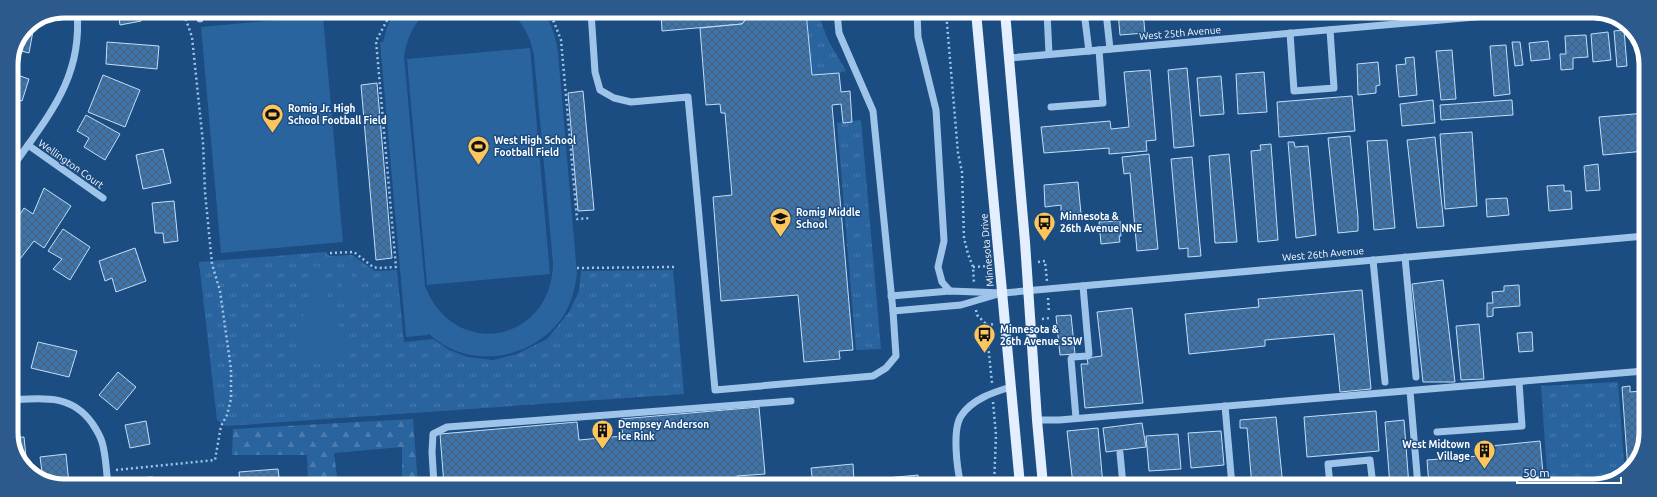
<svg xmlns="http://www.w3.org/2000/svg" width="1657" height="497" font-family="Ubuntu,sans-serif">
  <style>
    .grass { fill: url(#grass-tufts) }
    .forest { fill: url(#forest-firs) }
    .pitch { fill: #2a649f }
    .building { fill: url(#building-cross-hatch); stroke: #c3def8 }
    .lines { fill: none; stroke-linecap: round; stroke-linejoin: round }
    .path { stroke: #9fc4ea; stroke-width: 2.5; stroke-dasharray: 2 3; stroke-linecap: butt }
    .minor { stroke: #9fc4ea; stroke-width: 7 }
    .major { stroke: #e3efff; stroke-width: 10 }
    .labels { text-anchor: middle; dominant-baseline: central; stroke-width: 3; stroke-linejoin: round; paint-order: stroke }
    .street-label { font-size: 10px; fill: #fff; stroke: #1b4c82 }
    .poi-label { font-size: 10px; font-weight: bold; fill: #fff; stroke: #1b4c82; text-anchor: start }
    .rim { fill: none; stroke: #fff; stroke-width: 5 }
  </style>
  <defs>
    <pattern id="grass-tufts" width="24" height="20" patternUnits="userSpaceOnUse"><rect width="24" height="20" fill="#2a649f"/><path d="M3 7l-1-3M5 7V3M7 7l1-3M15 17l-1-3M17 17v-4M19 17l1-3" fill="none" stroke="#4a7bad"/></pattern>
    <pattern id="forest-firs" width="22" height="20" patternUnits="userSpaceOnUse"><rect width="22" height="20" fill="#2a649f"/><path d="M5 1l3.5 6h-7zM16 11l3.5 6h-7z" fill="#4a7bad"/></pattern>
    <pattern id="building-cross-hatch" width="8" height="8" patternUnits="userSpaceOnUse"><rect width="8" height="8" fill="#3e74aa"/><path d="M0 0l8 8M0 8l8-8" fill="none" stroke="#465e76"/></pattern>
  </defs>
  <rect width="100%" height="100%" fill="#1b4c82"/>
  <g class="grass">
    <polygon points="818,15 829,42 846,71 839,73 812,75 807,16"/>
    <polygon points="861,120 881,349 856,350 837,123"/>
    <polygon points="326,252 329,256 352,255 375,271 397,270 404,342 433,339 449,350 468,357 493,360 517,354 547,339 569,312 579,291 581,271 673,270 684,394 226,426 217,420 199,262"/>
    <polygon points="1618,382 1625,475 1593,486 1548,486 1541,386"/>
  </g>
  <polygon class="forest" points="413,419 418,485 402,485 402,447 334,453 338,484 308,484 307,455 232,455 233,429"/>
  <g class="pitch">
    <path d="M395,11H428C414,22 407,38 404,56L425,286C454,361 552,343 553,263L534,56C531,39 524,23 510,12H543C552,24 556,38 558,53L577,274C575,288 572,302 564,315C535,360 468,372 428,333V335L406,337L380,42H383L387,27Z"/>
    <polygon points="323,16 343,242 221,253 201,27"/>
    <polygon points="530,48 550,274 427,285 407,59"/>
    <polygon points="347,261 350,263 349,266 359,296 349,298 339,296"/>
    <path d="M316,265L319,266L317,270L350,355C329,365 315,366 293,359Z"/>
  </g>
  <g class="building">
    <polygon points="118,11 139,11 141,21 120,25"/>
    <polygon points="661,12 752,12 742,24 662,31"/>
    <polygon points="752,12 806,12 812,75 839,73 841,92 850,91 852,122 843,123 841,104 832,105 853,350 839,351 840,359 804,362 798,295 721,301 713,197 732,195 725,113 721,113 720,104 706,105 700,28 742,24"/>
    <polygon points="1118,12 1143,12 1145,33 1120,35"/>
    <polygon points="1163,12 1179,12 1179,13 1176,13 1176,18 1163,19"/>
    <polygon points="1199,12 1224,12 1224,16 1199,18"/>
    <polygon points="25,30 33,31 29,53 17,50"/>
    <polygon points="1624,30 1627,66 1617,67 1614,31"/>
    <polygon points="1608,32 1611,60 1593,62 1591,34"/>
    <polygon points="1586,35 1588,57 1573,58 1573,69 1561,70 1560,54 1566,54 1565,36"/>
    <polygon points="1548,41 1550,59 1531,61 1529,43"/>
    <polygon points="107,42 159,46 157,69 106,64"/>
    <polygon points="1512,42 1520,42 1523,65 1515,66"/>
    <polygon points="1506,45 1510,94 1494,96 1490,46"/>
    <polygon points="1452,50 1456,99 1441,100 1436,51"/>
    <polygon points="1414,57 1417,95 1399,97 1396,65 1406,64 1405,58"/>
    <polygon points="1378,62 1380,85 1376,86 1376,93 1358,95 1357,64"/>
    <polygon points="1187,68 1194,146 1174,148 1168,70"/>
    <polygon points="1150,70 1156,140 1146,141 1147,151 1109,154 1109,148 1044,153 1041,127 1110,121 1111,129 1129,127 1124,72"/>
    <polygon points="1264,72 1267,112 1238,114 1236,74"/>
    <polygon points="11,73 29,79 22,101 11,97"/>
    <polygon points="103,75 140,90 125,127 88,112"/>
    <polygon points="1221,76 1224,114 1200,116 1197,78"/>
    <polygon points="377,83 392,258 376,260 361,85"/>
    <polygon points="583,91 594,210 578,211 568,93"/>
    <polygon points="1352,96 1355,131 1279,137 1277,102"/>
    <polygon points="1433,100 1435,123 1402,126 1400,104"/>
    <polygon points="1512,100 1513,115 1441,120 1440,105"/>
    <polygon points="1646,113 1645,151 1603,155 1599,117"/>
    <polygon points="86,115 120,134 105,160 84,147 89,138 77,131"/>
    <polygon points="1472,132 1477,206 1445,209 1440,134"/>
    <polygon points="1350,136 1358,217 1358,231 1338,233 1328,138"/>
    <polygon points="1435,137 1444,226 1417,228 1407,140"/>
    <polygon points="1387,140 1395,228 1374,230 1367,141"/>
    <polygon points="1288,142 1294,142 1295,147 1308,146 1316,235 1296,238"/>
    <polygon points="1271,144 1278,240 1258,242 1251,151 1261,150 1260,145"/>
    <polygon points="163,149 171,183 143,189 136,155"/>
    <polygon points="1149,154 1158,249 1137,251 1130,173 1124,174 1122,157"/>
    <polygon points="1229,154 1237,242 1215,243 1209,156"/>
    <polygon points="1192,157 1201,256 1188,257 1188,248 1179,249 1171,159"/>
    <polygon points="1598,164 1600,190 1586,191 1584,166"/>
    <polygon points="1078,182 1081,214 1061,216 1061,205 1045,207 1044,185"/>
    <polygon points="1564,185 1564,191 1571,191 1572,209 1549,211 1547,186"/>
    <polygon points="44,188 71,206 44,248 34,241 20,259 11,252 11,228 24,208 33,214"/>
    <polygon points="1507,198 1509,215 1487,217 1486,199"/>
    <polygon points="174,201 178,241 164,243 163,233 155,233 152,203"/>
    <polygon points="1120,221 1121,236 1119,236 1120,242 1101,244 1099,222"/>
    <polygon points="63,229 90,247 70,280 53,269 62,259 48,251"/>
    <polygon points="135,248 146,281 116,292 112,278 105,281 99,261"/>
    <polygon points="11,259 19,265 11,279"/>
    <polygon points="1443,280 1455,382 1423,382 1412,284"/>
    <polygon points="1519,285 1520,306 1493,308 1493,316 1487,317 1487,303 1493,303 1492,292 1504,291 1504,286"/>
    <polygon points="1362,290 1371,389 1340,392 1334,334 1265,340 1265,346 1189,354 1185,314 1259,307 1258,299"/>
    <polygon points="1132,308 1143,403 1085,408 1081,364 1088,364 1087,358 1102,356 1097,312"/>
    <polygon points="1071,315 1075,354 1060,355 1056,316"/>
    <polygon points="1479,324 1484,379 1461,380 1456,326"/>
    <polygon points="1532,332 1533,351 1519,352 1517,333"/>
    <polygon points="38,342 77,351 69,377 31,368"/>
    <polygon points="118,372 136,387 117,410 99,395"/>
    <polygon points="1630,386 1630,392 1641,391 1644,447 1628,470 1622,387"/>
    <polygon points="759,407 765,474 737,476 738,485 444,485 440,434 577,422 579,440 623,436 621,419"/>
    <polygon points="1376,411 1379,451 1307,457 1304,417"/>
    <polygon points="1276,417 1283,486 1252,486 1247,428 1240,428 1240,420"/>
    <polygon points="1404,420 1409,486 1390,486 1385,422"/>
    <polygon points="146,421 150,444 130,448 125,425"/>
    <polygon points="1142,423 1146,447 1106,452 1103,428"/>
    <polygon points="1098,428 1103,485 1073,485 1067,431"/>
    <polygon points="1221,431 1224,465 1191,468 1188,433"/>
    <polygon points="1178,434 1181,469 1149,471 1146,436"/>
    <polygon points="24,437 26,457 19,458 12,438"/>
    <polygon points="1540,441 1544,484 1532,485 1532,480 1507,482 1507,486 1429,486 1427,460 1492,455 1491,446"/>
    <polygon points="66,454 69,484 50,484 43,479 40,457"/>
    <polygon points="853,464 854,481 918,475 919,485 813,485 811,468"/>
    <polygon points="278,469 280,484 240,484 239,472"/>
    <polygon points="153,477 153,484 136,484 136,478"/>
  </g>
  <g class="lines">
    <g class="path">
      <polyline points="548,12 554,22 561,40 577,219 590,218"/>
      <polyline points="946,12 958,153 962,172 964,238 968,254 973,267 974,283"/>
      <polyline points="330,253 354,252 373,267 378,268 396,267 376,41 392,11"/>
      <polyline points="1038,262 1045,261 1047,281"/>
      <polyline points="973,267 989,266"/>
      <polyline points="577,268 674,267"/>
      <polyline points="1048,298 1049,313"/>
      <polyline points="976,310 977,315 986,324 992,383"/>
      <polyline points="1042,319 1050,318"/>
      <polyline points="986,325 995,324"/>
      <polyline points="993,402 996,435 994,485"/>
      <polyline points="116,470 215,460 221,426 227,415 231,399 231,369 220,291 212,264 205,192 203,143 192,37 183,11"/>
    </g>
    <g class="minor">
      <polyline points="200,11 200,19"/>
      <polyline points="591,12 595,72 600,90 614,98 631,102 688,97 715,390 873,376 886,368 896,356 893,311 873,111 839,33 837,12"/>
      <polyline points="917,12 918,37 936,110 944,241 938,267 942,282 950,291"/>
      <polyline points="1047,12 1049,54"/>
      <polyline points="1084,12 1089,51"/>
      <polyline points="1106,12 1110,49"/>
      <polyline points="1290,33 1294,91 1334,88 1330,30"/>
      <polyline points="1009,58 1521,13"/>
      <polyline points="1051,107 1103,103 1099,50"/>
      <polyline points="28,145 103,198"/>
      <path d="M11,169C47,117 83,79 77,11"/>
      <polyline points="1405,257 1416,377"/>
      <polyline points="1373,260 1385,382"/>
      <polyline points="891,296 950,291 1003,293 1645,236"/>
      <polyline points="893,311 961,305 995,295"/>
      <polyline points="1410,391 1418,486"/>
      <path d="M11,400C43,398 71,394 92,423C96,429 100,435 102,442C106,455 106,470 108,484"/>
      <polyline points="1225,406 1232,486"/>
      <polyline points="1076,418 1071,359 1072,357 1088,356 1089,354 1083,286"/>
      <polyline points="1037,420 1059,420 1644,371"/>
      <polyline points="1437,432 1522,426 1519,382"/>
      <polyline points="1120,453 1123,485"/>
      <polyline points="304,481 304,484"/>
      <polyline points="434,485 432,452 433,434 447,427 791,401"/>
      <path d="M961,485C957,469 952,430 961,416C972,399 994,392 1011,387"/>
      <polyline points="1330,486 1328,464 1370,460 1373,486"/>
    </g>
    <g class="major">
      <polyline points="976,12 1020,485"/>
      <polyline points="1005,12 1025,242 1037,420 1043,485"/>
    </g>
  </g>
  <defs>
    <symbol id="stadium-pin" viewBox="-11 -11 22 30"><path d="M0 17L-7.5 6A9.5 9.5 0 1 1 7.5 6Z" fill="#fcc65b" stroke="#1b4c82"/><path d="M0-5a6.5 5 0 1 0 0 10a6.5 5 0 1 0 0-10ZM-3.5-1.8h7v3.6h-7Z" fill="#111"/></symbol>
    <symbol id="school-pin" viewBox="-11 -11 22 30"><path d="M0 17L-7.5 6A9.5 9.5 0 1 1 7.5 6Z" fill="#fcc65b" stroke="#1b4c82"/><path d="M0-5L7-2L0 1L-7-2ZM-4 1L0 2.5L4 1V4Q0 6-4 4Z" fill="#111"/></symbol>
    <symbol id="bus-pin" viewBox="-11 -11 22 30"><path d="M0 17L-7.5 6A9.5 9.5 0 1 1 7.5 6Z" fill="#fcc65b" stroke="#1b4c82"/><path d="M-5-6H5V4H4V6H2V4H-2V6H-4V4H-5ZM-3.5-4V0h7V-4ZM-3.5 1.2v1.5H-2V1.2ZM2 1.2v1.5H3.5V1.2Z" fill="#111"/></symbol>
    <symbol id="building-pin" viewBox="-11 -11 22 30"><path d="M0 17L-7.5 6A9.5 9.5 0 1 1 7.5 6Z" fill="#fcc65b" stroke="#1b4c82"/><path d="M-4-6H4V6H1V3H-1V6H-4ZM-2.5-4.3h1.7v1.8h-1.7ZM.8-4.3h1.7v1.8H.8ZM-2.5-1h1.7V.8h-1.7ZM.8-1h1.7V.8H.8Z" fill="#111"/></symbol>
  </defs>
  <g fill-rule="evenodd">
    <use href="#stadium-pin" x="260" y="102" width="25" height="34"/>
    <use href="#stadium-pin" x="466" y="134" width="25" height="34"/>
    <use href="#school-pin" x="768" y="206" width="25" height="34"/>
    <use href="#bus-pin" x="1032" y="210" width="25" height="34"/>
    <use href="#bus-pin" x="972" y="322" width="25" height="34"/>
    <use href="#building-pin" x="590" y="418" width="25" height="34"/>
    <use href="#building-pin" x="1472" y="438" width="25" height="34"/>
  </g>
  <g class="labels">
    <g class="street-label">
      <text transform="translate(1180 33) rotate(-5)">West 25th Avenue</text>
      <text transform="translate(71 164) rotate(35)">Wellington Court</text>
      <text transform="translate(987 250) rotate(-95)">Minnesota Drive</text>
      <text transform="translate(1323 254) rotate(-5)">West 26th Avenue</text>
    </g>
    <g class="poi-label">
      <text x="288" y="108">Romig Jr. High<tspan x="288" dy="12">School Football Field</tspan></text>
      <text x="494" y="140">West High School<tspan x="494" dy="12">Football Field</tspan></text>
      <text x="796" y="212">Romig Middle<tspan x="796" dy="12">School</tspan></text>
      <text x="1060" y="216">Minnesota &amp;<tspan x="1060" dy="12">26th Avenue NNE</tspan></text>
      <text x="1000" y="329">Minnesota &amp;<tspan x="1000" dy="12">26th Avenue SSW</tspan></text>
      <text x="618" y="424">Dempsey Anderson<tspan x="618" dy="12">Ice Rink</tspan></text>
      <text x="1470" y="444" text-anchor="end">West Midtown<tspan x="1470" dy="12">Village</tspan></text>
    </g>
  </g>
  <path d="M0 0H1657V497H0ZM64 18H1593A46 46 0 0 1 1639 64V433A46 46 0 0 1 1593 479H64A46 46 0 0 1 18 433V64A46 46 0 0 1 64 18Z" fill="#2d5a8c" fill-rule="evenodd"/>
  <path class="rim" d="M64 18H1593A46 46 0 0 1 1639 64V433A46 46 0 0 1 1593 479H64A46 46 0 0 1 18 433V64A46 46 0 0 1 64 18Z"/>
  <path d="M1517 477v6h104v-6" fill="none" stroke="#ffffff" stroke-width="2"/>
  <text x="1523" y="477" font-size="12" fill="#ffffff" stroke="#1b4c82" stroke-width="3" paint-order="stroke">50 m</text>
</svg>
